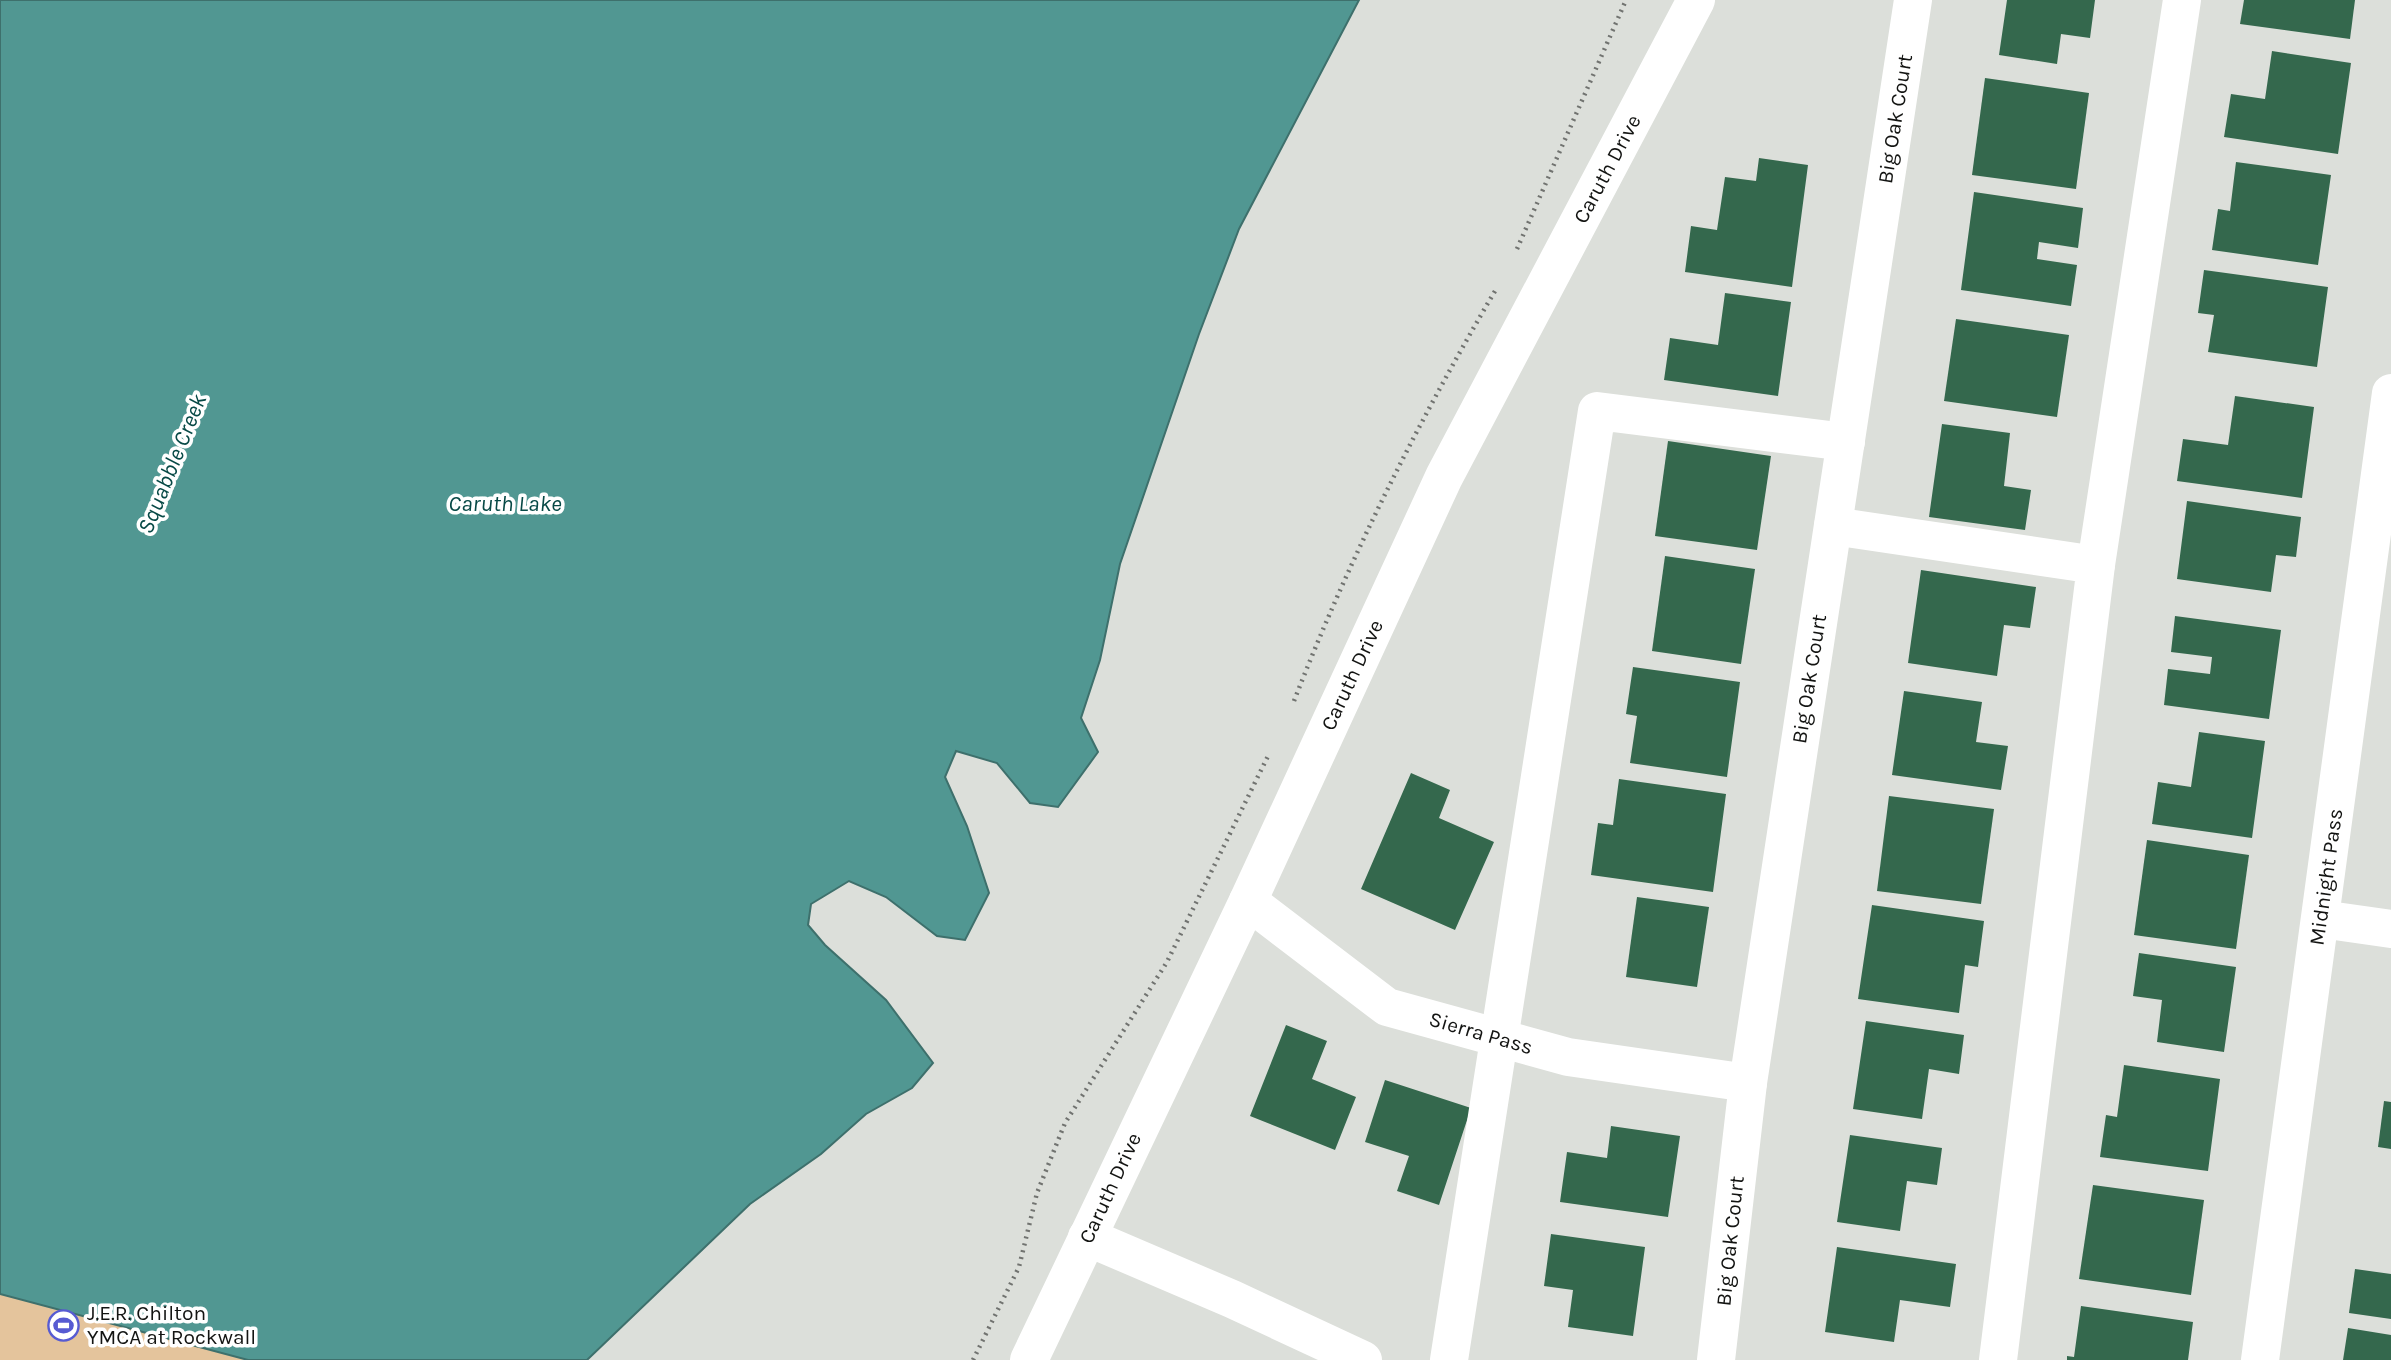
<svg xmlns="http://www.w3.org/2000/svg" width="2391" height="1360" font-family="Karla,sans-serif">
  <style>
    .green { fill: #e4c49c }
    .water { fill: #519792; stroke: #3e706c; stroke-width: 2 }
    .building { fill: #34684d }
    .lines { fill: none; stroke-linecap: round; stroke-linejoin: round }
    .path { stroke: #717370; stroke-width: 4.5; stroke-dasharray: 2 5; stroke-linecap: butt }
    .minor { stroke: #fff; stroke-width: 38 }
    .labels { text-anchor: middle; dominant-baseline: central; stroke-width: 7; stroke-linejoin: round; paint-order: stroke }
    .street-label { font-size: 21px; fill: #131412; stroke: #fff }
    .poi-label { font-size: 21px; fill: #131412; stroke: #fff; text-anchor: start }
    .water-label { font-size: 23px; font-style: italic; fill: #074946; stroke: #fff }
  </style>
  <rect width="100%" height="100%" fill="#dcdfda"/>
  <polygon class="green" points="0,1291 255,1360 0,1360"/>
  <polygon class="water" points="0,0 1359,0 1239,229 1199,334 1120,564 1100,660 1081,718 1098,752 1058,807 1030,803 997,763 956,751 945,777 967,826 989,893 965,940 937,936 886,897 849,881 811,904 808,925 825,945 886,1000 933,1063 912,1088 866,1114 821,1154 750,1204 587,1360 248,1360 0,1294"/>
  <g class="building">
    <polygon points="2007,0 2095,0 2090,38 2061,34 2057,64 1999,55"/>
    <polygon points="2244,0 2355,0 2350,39 2240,24"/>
    <polygon points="2272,51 2351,63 2338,154 2224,137 2231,94 2265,99"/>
    <polygon points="1985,78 2089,93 2076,189 1972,175"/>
    <polygon points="1759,158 1808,165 1792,287 1685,272 1691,226 1717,230 1725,177 1756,181"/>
    <polygon points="2236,162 2331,175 2318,265 2212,250 2218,209 2230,211"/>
    <polygon points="1974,192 2083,208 2078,248 2039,242 2037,259 2077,265 2071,306 1961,290"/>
    <polygon points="2204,270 2328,287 2317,367 2208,352 2214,315 2198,313"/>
    <polygon points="1725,293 1791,302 1778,396 1664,380 1670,338 1718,345"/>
    <polygon points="1956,319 2069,335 2057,417 1944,401"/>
    <polygon points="2235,396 2314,407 2302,498 2177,481 2183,439 2228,445"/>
    <polygon points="1942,424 2010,433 2004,486 2031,490 2025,530 1929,517"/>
    <polygon points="1668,441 1771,456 1757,550 1655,536"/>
    <polygon points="2187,501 2301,517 2296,557 2276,555 2271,592 2177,579"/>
    <polygon points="1665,556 1755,569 1741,664 1652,651"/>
    <polygon points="1921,570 2036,587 2030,628 2004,625 1997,676 1908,663"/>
    <polygon points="2175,616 2281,630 2269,719 2164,705 2168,669 2210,674 2212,657 2171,652"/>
    <polygon points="1633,667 1740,682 1727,777 1630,763 1637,716 1626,714"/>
    <polygon points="1904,691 1982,702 1976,742 2008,746 2001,790 1892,775"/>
    <polygon points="2199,732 2265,741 2252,838 2152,824 2158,782 2191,787"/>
    <polygon points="1411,773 1450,790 1439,818 1494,842 1455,930 1361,889"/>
    <polygon points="1619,779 1726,794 1713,892 1591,875 1598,823 1613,825"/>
    <polygon points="1889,796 1994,809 1981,904 1877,891"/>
    <polygon points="2147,840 2249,855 2236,949 2134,935"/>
    <polygon points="1637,897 1709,907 1697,987 1626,977"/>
    <polygon points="1872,905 1984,921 1978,967 1965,965 1959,1013 1858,999"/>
    <polygon points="2139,953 2236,967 2224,1052 2157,1042 2162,1000 2133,996"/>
    <polygon points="1866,1021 1964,1035 1959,1074 1929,1069 1922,1119 1853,1109"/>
    <polygon points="1286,1025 1327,1041 1312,1079 1356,1097 1335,1150 1250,1116"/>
    <polygon points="2124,1065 2220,1079 2208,1171 2100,1157 2106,1115 2117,1117"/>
    <polygon points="1385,1080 1471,1108 1439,1205 1397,1191 1409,1156 1365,1142"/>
    <polygon points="2384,1101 2391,1102 2391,1149 2378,1147"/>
    <polygon points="1611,1126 1680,1136 1668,1217 1560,1202 1567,1152 1607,1158"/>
    <polygon points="1850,1135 1942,1148 1937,1185 1907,1181 1900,1231 1837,1222"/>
    <polygon points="2093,1185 2204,1200 2191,1295 2079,1279"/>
    <polygon points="1551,1234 1645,1247 1633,1336 1568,1327 1573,1290 1544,1286"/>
    <polygon points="1837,1247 1956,1264 1950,1307 1900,1300 1894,1342 1825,1332"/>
    <polygon points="2355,1269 2391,1274 2391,1319 2349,1313"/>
    <polygon points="2081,1306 2193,1322 2188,1360 2067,1360 2067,1356 2074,1357"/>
    <polygon points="2348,1328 2391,1335 2391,1360 2343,1360"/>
  </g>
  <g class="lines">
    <g class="path">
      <polyline points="1517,249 1626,0"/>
      <path d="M1294,701C1349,559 1418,422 1495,291"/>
      <polyline points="973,1360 1019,1267 1037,1193 1065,1123 1167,962 1268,756"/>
    </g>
    <g class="minor">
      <polyline points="1833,526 2096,565 1998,1360"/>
      <polyline points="2096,565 2182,0"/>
      <polyline points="1248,901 1387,1007 1568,1057 1748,1083"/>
      <polyline points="2321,919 2391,929"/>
      <polyline points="1087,1237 1232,1299 1363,1360"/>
      <polyline points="1029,1360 1248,901 1444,477 1696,0"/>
      <polyline points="1449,1360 1597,411 1846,442"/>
      <polyline points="1716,1360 1748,1083 1913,0"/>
      <polyline points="2260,1360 2391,393"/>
    </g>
  </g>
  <defs>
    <symbol id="stadium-ring" viewBox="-11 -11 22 22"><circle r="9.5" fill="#fff" stroke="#575bd2" stroke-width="1.5"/><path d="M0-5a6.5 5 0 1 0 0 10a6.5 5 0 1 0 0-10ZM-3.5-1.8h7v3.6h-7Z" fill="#575bd2"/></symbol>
  </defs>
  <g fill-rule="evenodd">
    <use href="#stadium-ring" x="46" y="1308" width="35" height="35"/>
  </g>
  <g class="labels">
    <g class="street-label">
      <text transform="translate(1895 119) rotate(-81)">Big Oak Court</text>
      <text transform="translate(1607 169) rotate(-62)">Caruth Drive</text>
      <text transform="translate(1352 675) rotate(-65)">Caruth Drive</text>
      <text transform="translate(1809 679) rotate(-81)">Big Oak Court</text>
      <text transform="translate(2326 877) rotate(-82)">Midnight Pass</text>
      <text transform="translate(1481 1033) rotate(16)">Sierra Pass</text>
      <text transform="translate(1110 1188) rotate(-65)">Caruth Drive</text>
      <text transform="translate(1730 1241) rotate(-84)">Big Oak Court</text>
    </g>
    <g class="poi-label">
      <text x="87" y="1313">J.E.R. Chilton<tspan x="87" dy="24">YMCA at Rockwall</tspan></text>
    </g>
    <g class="water-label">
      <text transform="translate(172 464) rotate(-68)">Squabble Creek</text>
      <text x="505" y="503">Caruth Lake</text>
    </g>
  </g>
</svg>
